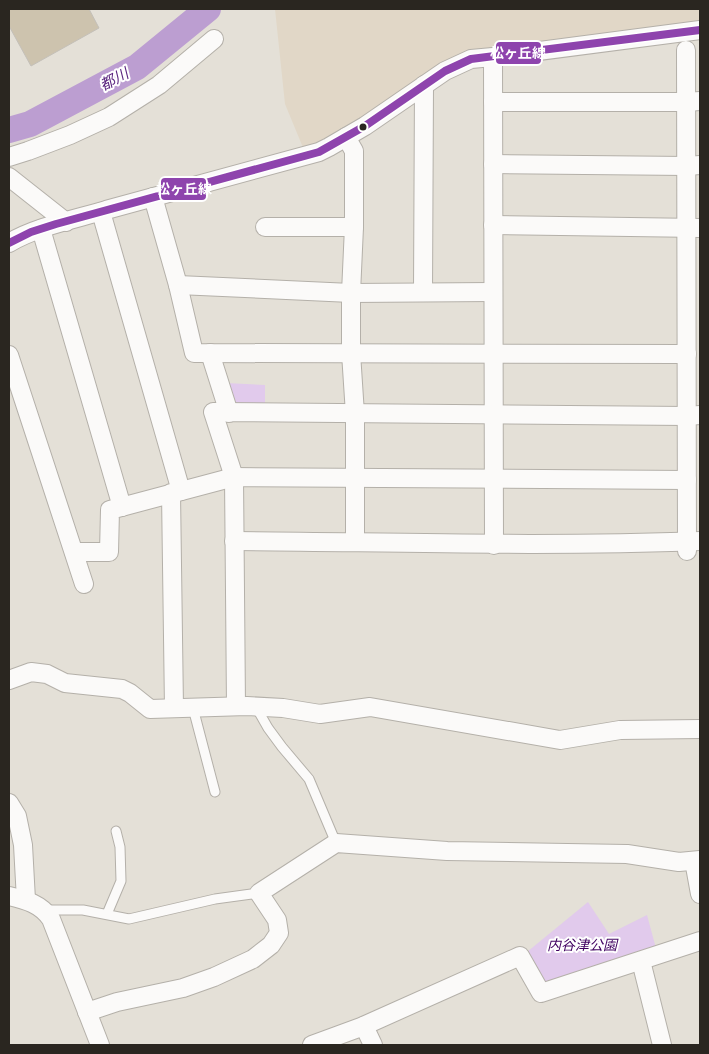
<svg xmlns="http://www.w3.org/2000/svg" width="709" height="1054" font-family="'IBM Plex Serif','Noto Sans JP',serif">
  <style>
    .built { fill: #e1d7c7 }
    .green { fill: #e1caec }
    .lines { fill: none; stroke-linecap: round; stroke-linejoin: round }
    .river { stroke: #bc9ed1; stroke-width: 26 }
    .building { fill: #cdc3ae; stroke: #c4c0b9 }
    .lane-casing { stroke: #b4b0a9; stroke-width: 11 }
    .street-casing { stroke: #b4b0a9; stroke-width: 20 }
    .lane { stroke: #fbfaf9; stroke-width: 9 }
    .street { stroke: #fbfaf9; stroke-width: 18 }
    .bus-1-casing { stroke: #fff; stroke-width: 11 }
    .bus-1 { stroke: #8e44ad; stroke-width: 8 }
    .bus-dot { fill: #2a2620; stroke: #fff; stroke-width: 2 }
    .labels { text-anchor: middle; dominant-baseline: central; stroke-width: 4; stroke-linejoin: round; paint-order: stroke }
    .park-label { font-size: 14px; font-style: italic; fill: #3f0060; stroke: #fff }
    .water-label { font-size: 15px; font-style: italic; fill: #5b257f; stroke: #fff }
    .line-badge { stroke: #fff; stroke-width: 2 }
    .badge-label { font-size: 14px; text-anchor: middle; font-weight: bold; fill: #fff }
  </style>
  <rect width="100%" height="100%" fill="#e4e0d7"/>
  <polygon class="built" points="275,9 700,9 700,24 464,54 323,142 304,150 285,104"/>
  <g class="green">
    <polygon points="226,383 265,385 265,410 231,405"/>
    <polygon points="588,902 609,934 647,915 657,952 550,985 542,981 527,952"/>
  </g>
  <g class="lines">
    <polyline class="river" points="9,130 30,124 137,67 208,9"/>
  </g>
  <polygon class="building" points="9,9 89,9 99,28 31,66 9,26"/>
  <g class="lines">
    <defs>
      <g id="lane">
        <polyline points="256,707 268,728 282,747 309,779 336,843"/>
        <polyline points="193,708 215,792"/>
        <polyline points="45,910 83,910 129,919 215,899 259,893"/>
        <polyline points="107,914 121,881 120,847 116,831"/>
      </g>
      <g id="street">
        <polyline points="686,50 687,551"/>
        <polyline points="493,57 494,545"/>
        <polyline points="493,102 686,102 700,101"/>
        <polyline points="346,137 354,151 354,227 351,293 351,353 355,414 355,542"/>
        <polyline points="9,157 28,151 70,135 109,117 159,85 214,39"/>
        <polyline points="493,164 687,166 700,165"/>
        <polyline points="9,177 66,222"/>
        <polyline points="153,197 178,285 194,353 687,354"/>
        <polyline points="101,212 181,491"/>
        <polyline points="493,225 700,228"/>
        <polyline points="265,227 354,227"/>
        <polyline points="41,229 122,507"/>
        <path d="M9,243C35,227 76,219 106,210C177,190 248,171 319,152L329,147L365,126L445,71L471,59L493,57L700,30"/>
        <polyline points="178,285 351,293 493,292"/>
        <polyline points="423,292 424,85"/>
        <polyline points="210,353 229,413"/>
        <polyline points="9,355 84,584"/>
        <polyline points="171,493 174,708"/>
        <path d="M234,541C390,542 545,547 700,541"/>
        <polyline points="74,552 109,552 110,510 234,477 687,480"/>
        <polyline points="9,680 31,672 47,674 65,683 122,689 130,693 150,709 247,706 283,708 320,714 370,707 560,740 620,730 700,729"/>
        <polyline points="236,706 234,477 213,412 687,416 700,415"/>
        <polyline points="9,803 17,816 23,845 26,900"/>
        <polyline points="694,861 700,894"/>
        <path d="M9,896C26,900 41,904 51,919L100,1045"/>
        <polyline points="641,961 662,1045"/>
        <polyline points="87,1012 117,1002 183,988 214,977 253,959 271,945 279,933 277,920 259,893 336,843 447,851 627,854 679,862 700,860"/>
        <polyline points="364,1026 373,1045"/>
        <polyline points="312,1045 361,1027 520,956 541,993 700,941"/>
      </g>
    </defs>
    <use href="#lane" class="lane-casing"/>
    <use href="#street" class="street-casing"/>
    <use href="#lane" class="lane"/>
    <use href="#street" class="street"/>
    <defs>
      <polyline id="bus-1" points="9,243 31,232 56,224 319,152 365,126 445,71 471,59 700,30"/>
    </defs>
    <use href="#bus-1" class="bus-1-casing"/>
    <use href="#bus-1" class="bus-1"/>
  </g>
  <circle class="bus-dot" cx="363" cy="127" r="4.5"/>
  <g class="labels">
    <g class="park-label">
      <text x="582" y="945">内谷津公園</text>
    </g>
    <g class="water-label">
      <text transform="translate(114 79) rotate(-28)">都川</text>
    </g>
  </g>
  <g class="line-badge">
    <rect x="495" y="41" width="47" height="24" rx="5" fill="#8e44ad"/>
    <rect x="160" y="177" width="47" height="24" rx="5" fill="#8e44ad"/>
  </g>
  <g class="badge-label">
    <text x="518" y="58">松ヶ丘線</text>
    <text x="184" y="194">松ヶ丘線</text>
  </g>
  <rect width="709" height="1054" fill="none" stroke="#2a2620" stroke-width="20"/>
</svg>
